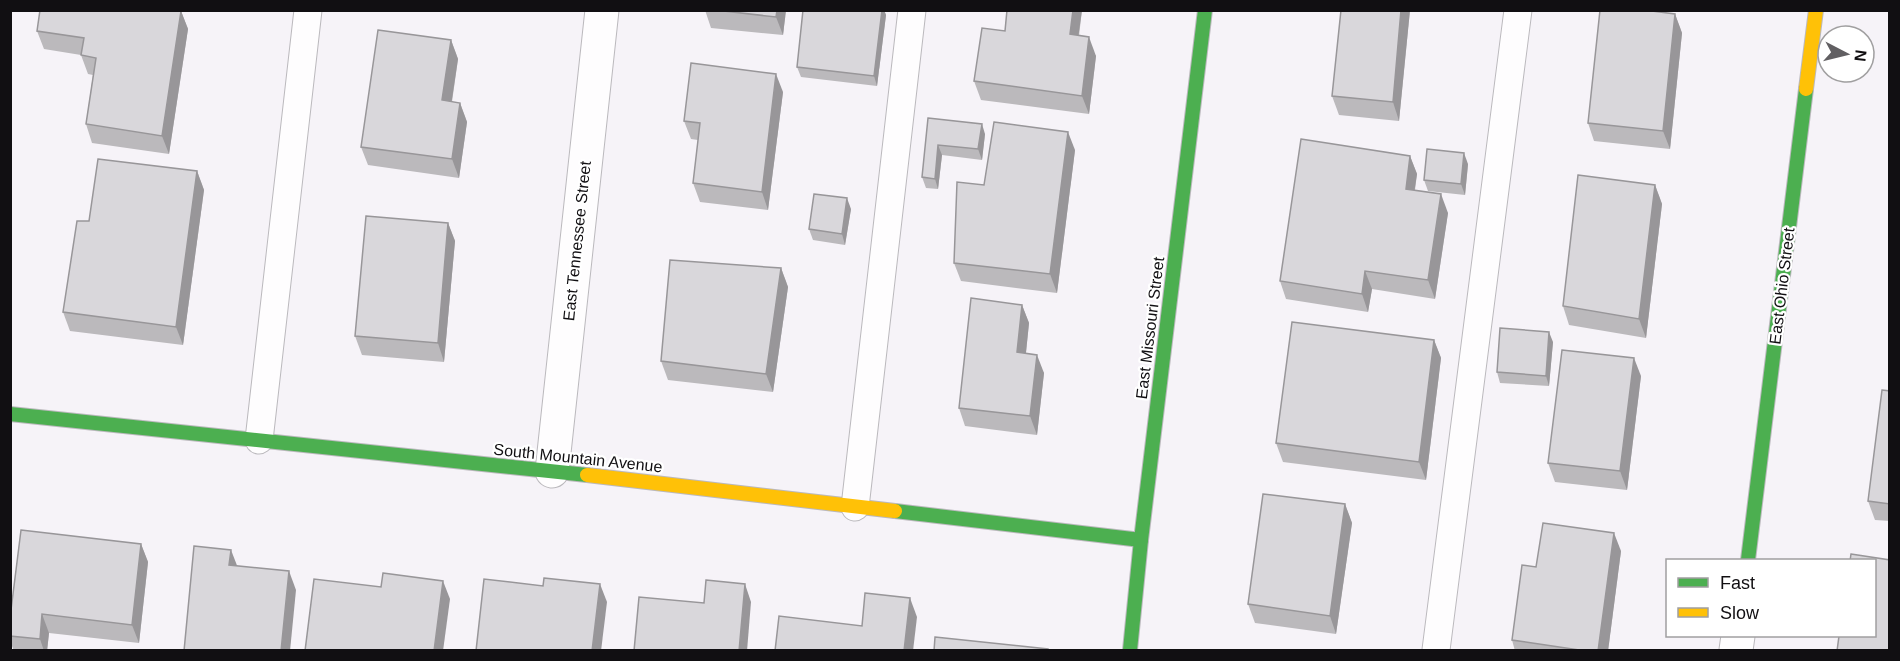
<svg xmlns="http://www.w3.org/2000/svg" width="1900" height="661" font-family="Helvetica,sans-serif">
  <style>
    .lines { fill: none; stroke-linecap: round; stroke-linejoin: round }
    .lane-casing { stroke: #bbb9bd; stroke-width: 29 }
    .street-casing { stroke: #bbb9bd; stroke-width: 35 }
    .fast-casing { stroke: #bbb9bd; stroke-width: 16 }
    .slow-casing { stroke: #bbb9bd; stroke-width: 16 }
    .lane { stroke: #fefdfe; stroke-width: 27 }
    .street { stroke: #fefdfe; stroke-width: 33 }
    .fast { stroke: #4caf50; stroke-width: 14 }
    .slow { stroke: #ffc107; stroke-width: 14 }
    .wall { fill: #bbb9bc }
    .shaded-wall { fill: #989699 }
    .building { fill: #d9d7db; stroke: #989699; stroke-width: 1.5 }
    .labels { text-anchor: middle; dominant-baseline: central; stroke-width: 4.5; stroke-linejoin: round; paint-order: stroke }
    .street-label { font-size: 16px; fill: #110f12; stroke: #fff }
  </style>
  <rect width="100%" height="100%" fill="#f6f3f8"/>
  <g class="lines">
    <defs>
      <g id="lane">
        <polyline points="259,440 308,10"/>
        <polyline points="855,507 912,10"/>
        <polyline points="1436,650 1518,10"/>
      </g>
      <g id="street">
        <polyline points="552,471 602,10"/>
        <polyline points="1736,650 1738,636"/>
      </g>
      <g id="fast">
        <polyline points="10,414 587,475"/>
        <polyline points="895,511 1141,540"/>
        <polyline points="1748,560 1806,89"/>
        <polyline points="1130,650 1141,540 1205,10"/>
      </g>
      <g id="slow">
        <polyline points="1806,89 1816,10"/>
        <polyline points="587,475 895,511"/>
      </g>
    </defs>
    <use href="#lane" class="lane-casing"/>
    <use href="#street" class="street-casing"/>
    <use href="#fast" class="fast-casing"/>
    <use href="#slow" class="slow-casing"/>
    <use href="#lane" class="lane"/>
    <use href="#street" class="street"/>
    <use href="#fast" class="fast"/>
    <use href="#slow" class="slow"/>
  </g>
  <g class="wall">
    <polygon points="705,10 786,10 783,35 711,28"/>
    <polygon points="803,10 884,10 886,15 877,86 801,77 797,67"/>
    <polygon points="1007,10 1082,10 1079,36 1096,56 1089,114 981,100 974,81 1005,31"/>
    <polygon points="1341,10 1410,10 1399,121 1339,115 1332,96"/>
    <polygon points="181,11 188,29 169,154 92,143 86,124 93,75 88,74 81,55 44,49 37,31"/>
    <polygon points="1675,14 1682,33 1670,149 1594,141 1588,123"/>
    <polygon points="451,40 458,59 452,102 460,103 467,122 459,178 368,165 361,147"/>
    <polygon points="783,92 768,210 700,202 693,183 698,140 691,139 684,121"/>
    <polygon points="928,118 985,134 982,160 942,155 938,189 926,188 922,177"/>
    <polygon points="1075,150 1057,293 961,281 954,263 984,185"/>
    <polygon points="1410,156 1417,174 1415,190 1448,213 1435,299 1372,289 1368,312 1286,299 1280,281"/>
    <polygon points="1468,164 1465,195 1428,191 1424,180"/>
    <polygon points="197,171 204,190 183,345 70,331 63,312 89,221"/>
    <polygon points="1655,185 1662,204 1646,338 1569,325 1563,306"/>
    <polygon points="851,209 845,245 813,240 809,229"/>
    <polygon points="448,223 455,241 444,362 362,355 355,336"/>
    <polygon points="781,268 788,287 773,392 668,380 661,361"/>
    <polygon points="1022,305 1029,323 1026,353 1044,373 1037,435 965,426 959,408"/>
    <polygon points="1434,340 1441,358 1426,480 1283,462 1276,443"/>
    <polygon points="1553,342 1549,386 1500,383 1497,372"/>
    <polygon points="1641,376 1627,490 1555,482 1548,463"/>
    <polygon points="1890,391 1890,521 1875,520 1868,501"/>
    <polygon points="1345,504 1352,523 1336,634 1255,623 1248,604"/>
    <polygon points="141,544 148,562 139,643 49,633 47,651 14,651 10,641 10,618"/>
    <polygon points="1621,551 1608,651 1515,651 1512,640 1536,567"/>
  </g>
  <g class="shaded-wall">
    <polygon points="777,10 786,10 783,35 776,17"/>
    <polygon points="882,10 884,10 886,15 877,86 874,76"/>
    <polygon points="1073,10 1082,10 1076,53 1070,34"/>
    <polygon points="1401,10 1410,10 1399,121 1393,102"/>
    <polygon points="181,11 188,29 169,154 162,136"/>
    <polygon points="1675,14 1682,33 1670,149 1663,131"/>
    <polygon points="1089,37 1096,56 1089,114 1082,96"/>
    <polygon points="451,40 458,59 449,119 442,100"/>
    <polygon points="776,74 783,92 768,210 762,192"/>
    <polygon points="460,103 467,122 459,178 452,159"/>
    <polygon points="982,124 985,134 982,160 978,149"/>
    <polygon points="1068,132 1075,150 1057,293 1050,274"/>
    <polygon points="938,145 942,155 938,189 935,179"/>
    <polygon points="1464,153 1468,164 1465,195 1461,184"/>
    <polygon points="1410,156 1417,174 1412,207 1406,189"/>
    <polygon points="197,171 204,190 183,345 176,327"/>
    <polygon points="1655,185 1662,204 1646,338 1639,319"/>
    <polygon points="1441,194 1448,213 1435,299 1428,280"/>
    <polygon points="847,198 851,209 845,245 842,234"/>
    <polygon points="448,223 455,241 444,362 438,343"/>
    <polygon points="781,268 788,287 773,392 766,374"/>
    <polygon points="1365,271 1372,289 1368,312 1362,294"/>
    <polygon points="1022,305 1029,323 1024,371 1017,352"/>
    <polygon points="1549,332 1553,342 1549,386 1546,376"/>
    <polygon points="1434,340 1441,358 1426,480 1419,462"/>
    <polygon points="1037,355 1044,373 1037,435 1030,416"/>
    <polygon points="1634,358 1641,376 1627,490 1620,471"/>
    <polygon points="1345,504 1352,523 1336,634 1330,616"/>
    <polygon points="1614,533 1621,551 1608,651 1598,651"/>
    <polygon points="141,544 148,562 139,643 132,625"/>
    <polygon points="231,550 238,568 229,565"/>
    <polygon points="289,571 296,590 290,651 281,651"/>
    <polygon points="443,581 450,599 443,651 434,651"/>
    <polygon points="600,584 607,602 601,651 592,651"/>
    <polygon points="745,584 751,602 747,651 739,651"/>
    <polygon points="910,598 917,617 913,651 904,651"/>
    <polygon points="42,614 49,633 47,651 44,651 40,639"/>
  </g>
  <g class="building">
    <polygon points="40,10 181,11 162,136 86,124 96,58 81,55 84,38 37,31"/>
    <polygon points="715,10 777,10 776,17"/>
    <polygon points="803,10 882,10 874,76 797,67"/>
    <polygon points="1007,10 1073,10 1070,34 1089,37 1082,96 974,81 982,28 1005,31"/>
    <polygon points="1341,10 1401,10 1393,102 1332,96"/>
    <polygon points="1600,10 1644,10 1675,14 1663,131 1588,123"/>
    <polygon points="378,30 451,40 442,100 460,103 452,159 361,147"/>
    <polygon points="691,63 776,74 762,192 693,183 700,123 684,121"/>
    <polygon points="928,118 982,124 978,149 938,145 935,179 922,177"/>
    <polygon points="994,122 1068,132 1050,274 954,263 957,182 984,185"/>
    <polygon points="1301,139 1410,156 1406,189 1441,194 1428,280 1365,271 1362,294 1280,281"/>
    <polygon points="1427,149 1464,153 1461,184 1424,180"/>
    <polygon points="98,159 197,171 176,327 63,312 77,221 89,221"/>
    <polygon points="1578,175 1655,185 1639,319 1563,306"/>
    <polygon points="814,194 847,198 842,234 809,229"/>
    <polygon points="366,216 448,223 438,343 355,336"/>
    <polygon points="670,260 781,268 766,374 661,361"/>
    <polygon points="971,298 1022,305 1017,352 1037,355 1030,416 959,408"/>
    <polygon points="1292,322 1434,340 1419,462 1276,443"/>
    <polygon points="1500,328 1549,332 1546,376 1497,372"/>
    <polygon points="1562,350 1634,358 1620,471 1548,463"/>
    <polygon points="1882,390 1890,391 1890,504 1868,501"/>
    <polygon points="1263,494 1345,504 1330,616 1248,604"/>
    <polygon points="1543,523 1614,533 1598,651 1586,651 1512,640 1522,565 1536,567"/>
    <polygon points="21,530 141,544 132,625 42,614 40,639 10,636 10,618"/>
    <polygon points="194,546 231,550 229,565 289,571 281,651 184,651"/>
    <polygon points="1851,554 1890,560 1890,651 1837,651 1839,636 1875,636 1875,561 1850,561"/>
    <polygon points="383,573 443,581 434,651 305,651 314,579 381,587"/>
    <polygon points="544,578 600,584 592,651 476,651 484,579 543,586"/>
    <polygon points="706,580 745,584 739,651 634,651 639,597 704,603"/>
    <polygon points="865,593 910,598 904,651 775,651 779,616 862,626"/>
    <polygon points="935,637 1048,649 1048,651 934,651"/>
  </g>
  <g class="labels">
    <g class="street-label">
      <text transform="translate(577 241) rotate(-84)">East Tennessee Street</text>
      <text transform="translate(1782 286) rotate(-83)">East Ohio Street</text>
      <text transform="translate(1150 328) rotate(-83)">East Missouri Street</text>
      <text transform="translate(578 458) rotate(6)">South Mountain Avenue</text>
    </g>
  </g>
  <rect width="1900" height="661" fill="none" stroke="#110f12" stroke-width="24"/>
  <rect x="1666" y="559" width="210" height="78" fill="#ffffff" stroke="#a09fa0" stroke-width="1.5"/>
  <rect x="1678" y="578" width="30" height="9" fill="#4caf50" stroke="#a09fa0" stroke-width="1.5"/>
  <text x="1720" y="589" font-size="18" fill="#110f12">Fast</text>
  <rect x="1678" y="608" width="30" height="9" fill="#ffc107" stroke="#a09fa0" stroke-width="1.5"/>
  <text x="1720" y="619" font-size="18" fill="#110f12">Slow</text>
  <g transform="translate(1846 54) rotate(97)"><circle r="28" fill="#ffffff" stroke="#a09fa0" stroke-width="1.5"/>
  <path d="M0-4.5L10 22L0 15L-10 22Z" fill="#615f62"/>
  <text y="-9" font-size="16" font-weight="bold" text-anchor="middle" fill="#110f12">N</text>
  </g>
</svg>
